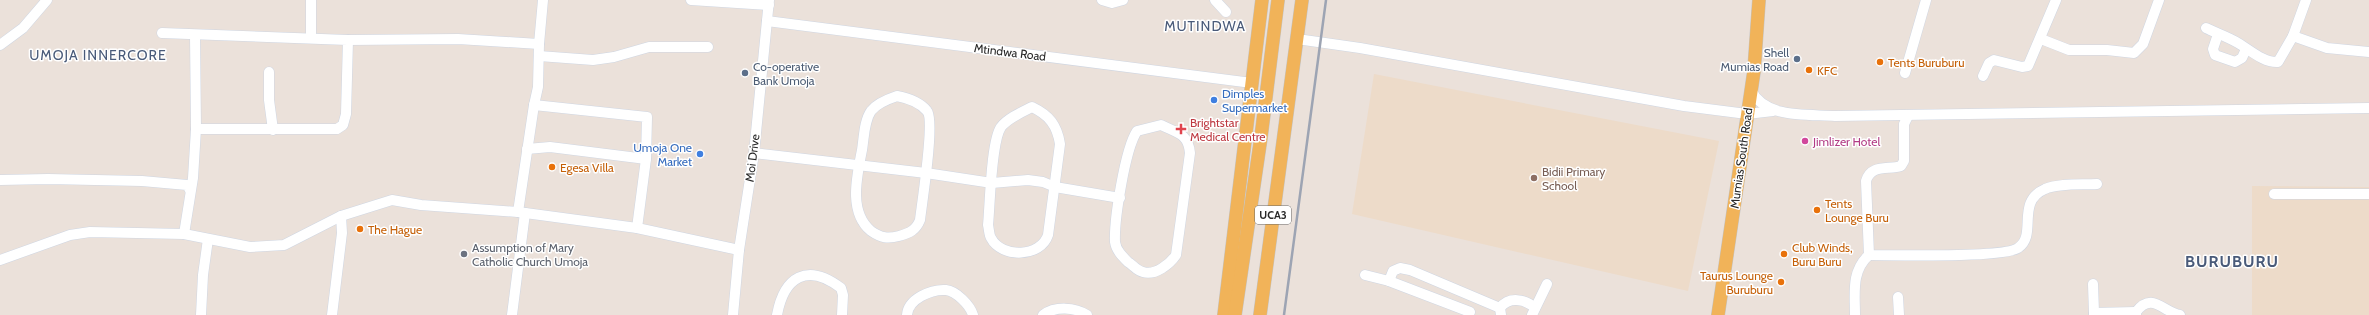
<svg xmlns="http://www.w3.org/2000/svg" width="2369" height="315" font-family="Cabin,sans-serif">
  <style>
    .education { fill: #eddbc9 }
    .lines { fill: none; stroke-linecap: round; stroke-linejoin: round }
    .minor-casing { stroke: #cfd6e2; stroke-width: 11 }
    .major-casing { stroke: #c3c3c3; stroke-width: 14 }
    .minor { stroke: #fff; stroke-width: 10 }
    .major { stroke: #f1b359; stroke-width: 13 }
    .rail { stroke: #9da4b3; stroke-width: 2.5 }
    .service-dot { fill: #5c6f8a; stroke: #fff; stroke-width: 1.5 }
    .food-dot { fill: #e8710a; stroke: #fff; stroke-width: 1.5 }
    .shop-dot { fill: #3f7fe0; stroke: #fff; stroke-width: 1.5 }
    .health-dot { fill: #e0444e; stroke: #fff; stroke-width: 1.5 }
    .hotel-dot { fill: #d1479c; stroke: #fff; stroke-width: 1.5 }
    .education-dot { fill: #8d6e63; stroke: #fff; stroke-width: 1.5 }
    .worship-dot { fill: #6b7280; stroke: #fff; stroke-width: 1.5 }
    .labels { text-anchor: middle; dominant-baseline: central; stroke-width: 3; stroke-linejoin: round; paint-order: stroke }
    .shield { fill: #fff; stroke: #686868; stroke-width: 1 }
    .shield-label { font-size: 11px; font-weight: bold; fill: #282828 }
    .street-label { font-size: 12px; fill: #282828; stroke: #fff }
    .service-label { font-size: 12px; fill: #4e5e75; stroke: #fff; text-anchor: end }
    .food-label { font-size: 12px; fill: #c56008; stroke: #fff; text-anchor: start }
    .shop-label { font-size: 12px; fill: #366cbe; stroke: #fff; text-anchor: start }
    .health-label { font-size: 12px; fill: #be3a42; stroke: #fff; text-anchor: start }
    .hotel-label { font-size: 12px; fill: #b23c85; stroke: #fff; text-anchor: start }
    .education-label { font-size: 12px; fill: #785e54; stroke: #fff; text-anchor: start }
    .worship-label { font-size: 12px; fill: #5b616d; stroke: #fff; text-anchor: start }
    .quarter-label { font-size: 14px; letter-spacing: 1px; fill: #495a79; stroke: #fff }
    .district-label { font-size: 16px; font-weight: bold; letter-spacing: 1px; fill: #495a79; stroke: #fff }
  </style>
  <rect width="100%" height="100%" fill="#ebe1da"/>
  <g class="education">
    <polygon points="1374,74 1719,141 1688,291 1352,214"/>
    <polygon points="2252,186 2369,187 2369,315 2252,315"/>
  </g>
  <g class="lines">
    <defs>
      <g id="minor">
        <polyline points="311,0 311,37"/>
        <polyline points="691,0 769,5"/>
        <polyline points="1102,0 1112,3 1123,0"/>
        <polyline points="1215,0 1226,12"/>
        <polyline points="767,21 1252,83"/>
        <path d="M2206,28C2216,33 2228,37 2238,43C2250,50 2264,63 2278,62L2293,36L2306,0"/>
        <polyline points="162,33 348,40 346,114 343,125 337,129 196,129"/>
        <polyline points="2218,34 2213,49 2215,55 2235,62 2242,58 2246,49"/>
        <polyline points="2293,36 2327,48 2369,52"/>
        <polyline points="1297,39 1360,48 1684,106 1747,114 1773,111"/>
        <polyline points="2041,39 2069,50 2107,50 2134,53 2143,44 2159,0"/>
        <polyline points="348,40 458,39 539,44"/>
        <polyline points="0,45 23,28 47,0"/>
        <polyline points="539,56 593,60 614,57 649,47 708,47"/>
        <polyline points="269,72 269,100 273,130"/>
        <polyline points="1905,73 1926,0"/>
        <polyline points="1983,76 1989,63 1994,60 2022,67 2028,66 2056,0"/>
        <path d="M1751,90C1765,119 1807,114 1835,116L2369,108"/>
        <path d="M897,96C907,98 920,102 927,111C935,120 922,203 920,220C916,230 910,233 899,236C888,239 881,238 871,231C848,212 857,176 862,150C864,138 864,121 871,111C877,103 888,99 897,96Z"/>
        <polyline points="534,105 647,117 646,159 637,228"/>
        <path d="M1032,107C1049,115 1057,125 1060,144L1048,235C1041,257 1002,259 991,238C989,235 989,229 988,225C990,206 991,141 1001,127C1008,118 1022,112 1032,107Z"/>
        <path d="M1908,116L1904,124V161L1901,166C1888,170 1871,164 1866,181L1869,255C1892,255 2004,258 2018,248C2038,235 2015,202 2045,189C2060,183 2081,185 2097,184"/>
        <path d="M1161,125C1177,133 1188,133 1190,153L1176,255C1170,264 1155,276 1143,272C1137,271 1133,265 1128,262C1122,256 1116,250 1115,242C1114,220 1125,149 1137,131Z"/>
        <polyline points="527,149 550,147 646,159"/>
        <polyline points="754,153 926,173 992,183 1028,180 1043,182 1055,187 1120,198"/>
        <polyline points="0,180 48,179 142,181 187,185 190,190"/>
        <polyline points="2274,194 2369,194"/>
        <polyline points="518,212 534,105 538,87 539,44 543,0"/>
        <polyline points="184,234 193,178 196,129 195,35"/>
        <polyline points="0,260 70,235 90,232 184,234 250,247 284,245 341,216 392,200 421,205 518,212 637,228 739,250"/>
        <polyline points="1365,275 1389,281 1470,312"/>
        <polyline points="1389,281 1393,271 1400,268 1410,270 1500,308"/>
        <polyline points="2093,284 2094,313"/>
        <polyline points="1898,297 1899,315"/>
        <path d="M2136,312C2152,291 2163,312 2180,315"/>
        <polyline points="201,315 203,275 208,239"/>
        <polyline points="332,315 342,233 341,216"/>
        <polyline points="512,315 525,213"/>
        <polyline points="733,315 739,250 754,153 769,0"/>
        <path d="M777,315C784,277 807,262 841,288L843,295L842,315"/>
        <path d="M907,315C908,299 931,289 946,290C956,291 970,305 973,315"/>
        <path d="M1043,315C1055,306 1075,307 1087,315"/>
        <path d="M1501,315L1500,308C1509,296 1525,299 1535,308"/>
        <polyline points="1532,315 1547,284"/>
        <path d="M1855,315C1855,293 1851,271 1869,255"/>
        <polyline points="2094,315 2094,313 2136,312 2136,315"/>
      </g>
      <g id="major">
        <polyline points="1224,315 1262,0"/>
        <polyline points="1235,315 1261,137 1278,0"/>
        <polyline points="1260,315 1302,0"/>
        <polyline points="1718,315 1754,71 1759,0"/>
      </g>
    </defs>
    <use href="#minor" class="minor-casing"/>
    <use href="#major" class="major-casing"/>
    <use href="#minor" class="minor"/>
    <use href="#major" class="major"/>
    <polyline class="rail" points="1284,315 1326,0"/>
  </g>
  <g class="service-dot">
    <circle cx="1797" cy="59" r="4"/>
    <circle cx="745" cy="73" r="4"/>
  </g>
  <g class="food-dot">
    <circle cx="1880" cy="62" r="4"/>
    <circle cx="1809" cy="70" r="4"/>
    <circle cx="552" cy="167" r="4"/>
    <circle cx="1817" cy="210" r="4"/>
    <circle cx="360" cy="229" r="4"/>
    <circle cx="1784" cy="254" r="4"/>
    <circle cx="1781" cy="282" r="4"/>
  </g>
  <g class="shop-dot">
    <circle cx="1214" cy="100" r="4"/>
    <circle cx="700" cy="154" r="4"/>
  </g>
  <path class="health-dot" d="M1179 123h4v4h4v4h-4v4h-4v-4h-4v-4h4z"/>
  <circle class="hotel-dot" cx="1805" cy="141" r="4"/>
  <circle class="education-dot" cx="1534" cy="178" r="4"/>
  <circle class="worship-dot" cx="464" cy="254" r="4"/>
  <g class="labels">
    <rect class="shield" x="1255" y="206" width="36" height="18" rx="3"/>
    <g class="shield-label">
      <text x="1273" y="215">UCA3</text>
    </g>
    <g class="street-label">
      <text transform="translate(1010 52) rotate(7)">Mtindwa Road</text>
      <text transform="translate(752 158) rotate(-83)">Moi Drive</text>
      <text transform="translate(1741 158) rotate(-82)">Mumias South Road</text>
    </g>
    <g class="service-label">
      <text x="1789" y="52">Shell<tspan x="1789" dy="14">Mumias Road</tspan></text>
      <text x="753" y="66" text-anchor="start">Co-operative<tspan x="753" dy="14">Bank Umoja</tspan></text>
    </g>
    <g class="food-label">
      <text x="1888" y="62">Tents Buruburu</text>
      <text x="1817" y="70">KFC</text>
      <text x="560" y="167">Egesa Villa</text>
      <text x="1825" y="203">Tents<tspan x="1825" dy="14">Lounge Buru</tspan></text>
      <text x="368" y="229">The Hague</text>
      <text x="1792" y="247">Club Winds,<tspan x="1792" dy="14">Buru Buru</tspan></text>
      <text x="1773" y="275" text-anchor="end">Taurus Lounge<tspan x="1773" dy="14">Buruburu</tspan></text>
    </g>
    <g class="shop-label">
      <text x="1222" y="93">Dimples<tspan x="1222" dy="14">Supermarket</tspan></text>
      <text x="692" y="147" text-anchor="end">Umoja One<tspan x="692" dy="14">Market</tspan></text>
    </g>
    <g class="health-label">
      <text x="1190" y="122">Brightstar<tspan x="1190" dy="14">Medical Centre</tspan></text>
    </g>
    <g class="hotel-label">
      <text x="1813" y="141">Jimlizer Hotel</text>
    </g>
    <g class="education-label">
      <text x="1542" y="171">Bidii Primary<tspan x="1542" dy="14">School</tspan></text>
    </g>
    <g class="worship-label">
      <text x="472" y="247">Assumption of Mary<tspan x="472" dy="14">Catholic Church Umoja</tspan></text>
    </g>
    <g class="quarter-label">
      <text x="1205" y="26">MUTINDWA</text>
      <text x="98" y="55">UMOJA INNERCORE</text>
    </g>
    <g class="district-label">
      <text x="2232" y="261">BURUBURU</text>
    </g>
  </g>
</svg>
